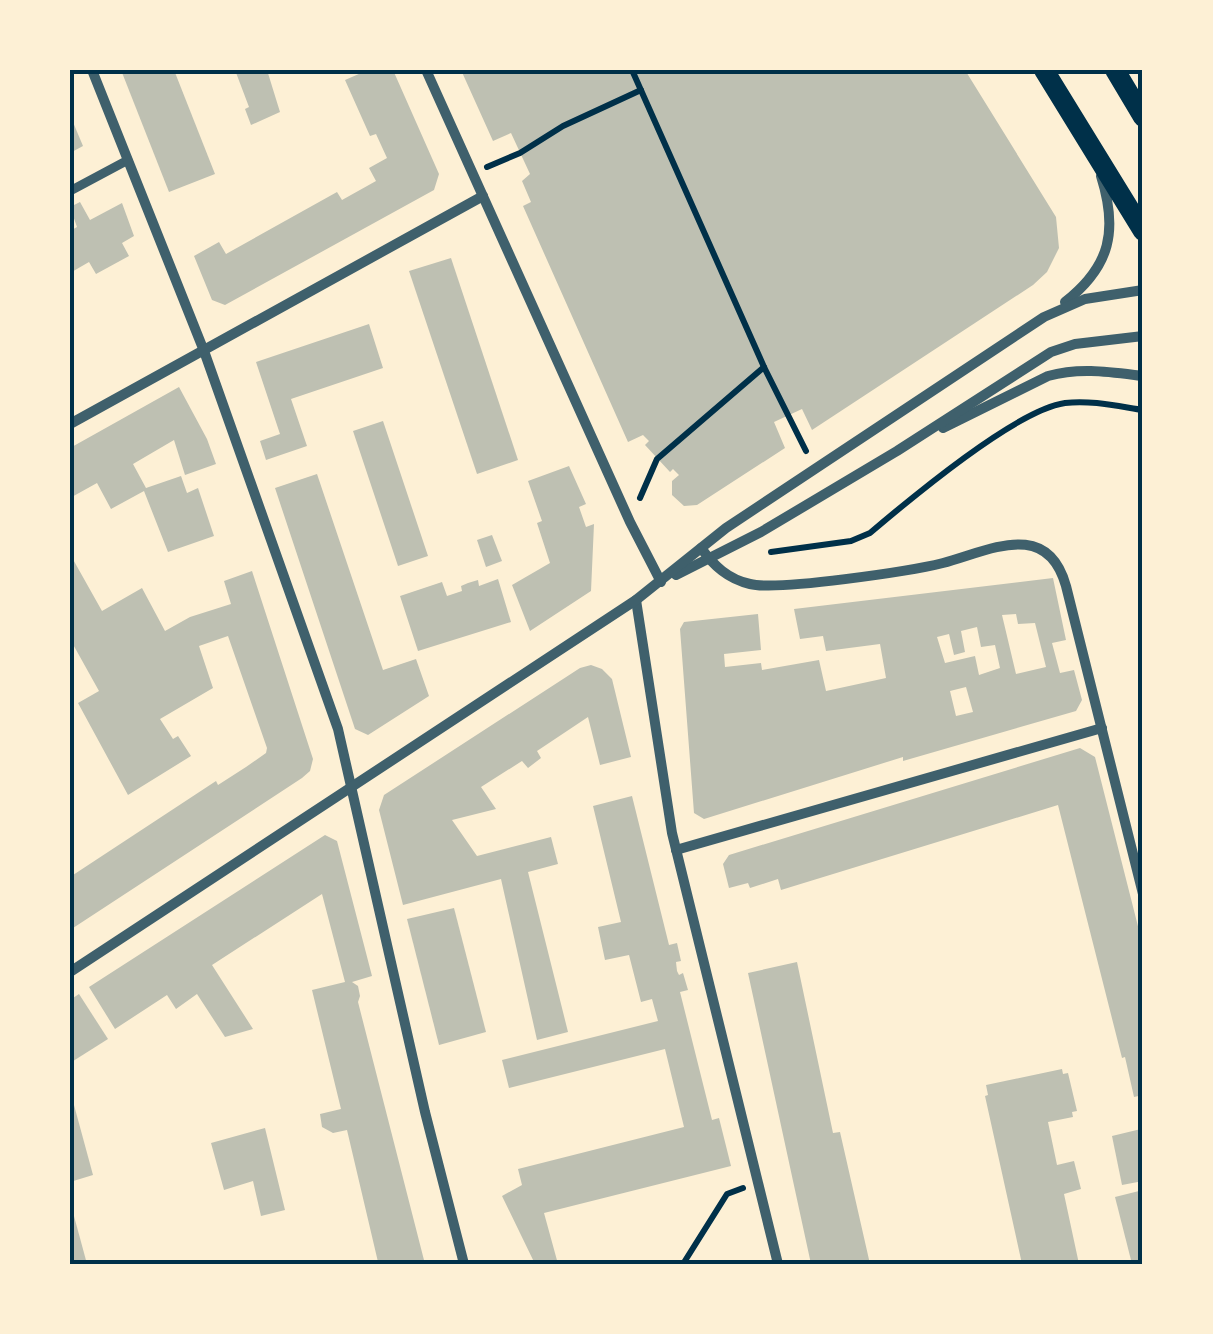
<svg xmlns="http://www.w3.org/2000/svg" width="1213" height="1334" font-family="Jost,sans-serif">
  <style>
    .building { fill: #bec0b2; fill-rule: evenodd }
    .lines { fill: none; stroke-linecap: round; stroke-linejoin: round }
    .path { stroke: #003049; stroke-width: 6 }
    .pedestrian { stroke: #3f606c; stroke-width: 9 }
    .minor { stroke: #3f606c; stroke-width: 10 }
    .secondary { stroke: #003049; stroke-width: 20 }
    .neatline { fill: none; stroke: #003049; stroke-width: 4 }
  </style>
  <rect width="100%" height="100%" fill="#fdf0d5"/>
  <g class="building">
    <polygon points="121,70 174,70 215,174 169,192"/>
    <polygon points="235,70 267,70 280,112 251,125 245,109 249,107"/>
    <polygon points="368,70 393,70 439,174 434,190 225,305 212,300 194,256 219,242 226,254 337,192 342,200 376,181 369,168 387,158 376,134 370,136 345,80"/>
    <polygon points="461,70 965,70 1056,217 1059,248 1047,272 1033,285 812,430 802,409 774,422 785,448 697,505 684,506 672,495 672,481 679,475 673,469 670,472 645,445 649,441 643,435 628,442 523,206 531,202 522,181 530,174 511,133 493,141"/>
    <polygon points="70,115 83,146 70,153"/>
    <polygon points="80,202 90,220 122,203 134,236 122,243 129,256 96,274 89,262 70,273 70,231 77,227 70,207"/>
    <polygon points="451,258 518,460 477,474 409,271"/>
    <polygon points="369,324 383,368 291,399 307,446 266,460 260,441 280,434 256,362"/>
    <polygon points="179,387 207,439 216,464 185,475 174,440 133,464 146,488 181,476 187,493 198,488 214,536 168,552 144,491 111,509 97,483 70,498 70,448"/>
    <polygon points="383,421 428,556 398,566 353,431"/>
    <polygon points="569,466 586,504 579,507 586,527 594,524 591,591 530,631 512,585 550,563 537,523 542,521 528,481"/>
    <polygon points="317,474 383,670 416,659 429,696 368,735 355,729 275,488"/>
    <polygon points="492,535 502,561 486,567 477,540"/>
    <polygon points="70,554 102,611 142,588 165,631 190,617 231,604 224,581 252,571 313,759 310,771 302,778 70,930 70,877 216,781 218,785 246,767 266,753 267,748 228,636 199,646 213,688 160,719 173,739 178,736 191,756 128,795 78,703 99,691 70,639"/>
    <path d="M1053,578L1066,640L1052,643L1060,673L1074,670L1082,700L1076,711L903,761V757L704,819L694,813L680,629L684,622L758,614L761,650L724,654L725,667L761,663L762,670L819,660L826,691L886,678L880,644L826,651L823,636L800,639L794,609ZM1016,614L1018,624L1035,623L1046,667L1016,674L1002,615ZM977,627L981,647L995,645L1000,668L979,675L975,656L945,663L937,637L949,634L954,655L965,652L961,631ZM966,687L973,712L956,716L950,691Z"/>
    <polygon points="498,579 511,622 418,651 400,596 442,582 447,596 462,591 461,586 468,583 478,580 479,586"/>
    <polygon points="591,665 602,669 612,679 631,757 600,765 588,717 537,751 541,758 528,768 522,761 481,787 496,809 452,820 477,856 551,837 558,864 528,872 568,1032 537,1040 501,879 403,905 379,810 384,795 580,668"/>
    <polygon points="1080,748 1095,757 1143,946 1143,1095 1134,1097 1125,1057 1122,1058 1058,805 781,890 778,879 750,888 748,883 729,888 723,864 729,855"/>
    <polygon points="632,796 669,945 677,943 681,961 676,962 677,971 679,975 683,973 688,990 680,992 712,1120 719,1118 731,1166 544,1213 558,1264 535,1264 502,1196 522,1185 518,1169 684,1127 665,1049 509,1088 502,1060 658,1021 652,999 641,1002 629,955 605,960 598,927 621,922 593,806"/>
    <polygon points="325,835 337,841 372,976 352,982 358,986 360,996 358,1002 425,1264 378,1262 347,1130 333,1133 322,1127 320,1114 341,1109 312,990 345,982 322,894 212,965 253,1029 225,1037 197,994 176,1009 167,995 115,1029 89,987"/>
    <polygon points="454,908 486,1032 439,1045 407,919"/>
    <polygon points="797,962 833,1133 840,1132 870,1264 811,1264 748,973"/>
    <polygon points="79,994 108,1039 70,1063 70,1000"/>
    <polygon points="1062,1069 1063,1074 1068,1073 1077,1111 1072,1112 1073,1117 1048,1122 1057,1165 1074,1161 1081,1189 1064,1194 1079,1264 1022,1264 985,1096 988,1095 986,1085"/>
    <polygon points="74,1105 93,1175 70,1182 70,1106"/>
    <polygon points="265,1128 285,1210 261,1216 253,1181 224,1190 211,1143"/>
    <polygon points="1141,1129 1143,1181 1122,1185 1112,1136"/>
    <polygon points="1143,1190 1143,1264 1132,1264 1115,1197"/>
    <polygon points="70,1205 71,1205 87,1264 70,1264"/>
  </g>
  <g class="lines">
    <g class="path">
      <polyline points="632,70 764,367 806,451"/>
      <polyline points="487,167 520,153 563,126 641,90"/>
      <polyline points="640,498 657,459 764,367"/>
      <path d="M771,552L851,541L870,533C910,499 1016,410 1065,403C1091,400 1117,406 1143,410"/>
      <polyline points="683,1264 727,1194 743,1188"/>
    </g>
    <polyline class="pedestrian" points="70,191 128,160"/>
    <g class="minor">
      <polyline points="92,70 204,351 338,729 425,1112 464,1264"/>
      <polyline points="426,70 630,522 661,582"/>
      <path d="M1065,302C1111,266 1118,230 1101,176"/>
      <polyline points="70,424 483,196"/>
      <path d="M943,428L1048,376C1080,367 1110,372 1143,376"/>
      <path d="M701,548C714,566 728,579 750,584C778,591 911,571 943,563C989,551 1047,518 1066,586L1143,894"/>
      <polyline points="676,575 761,532 897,451 1051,352 1075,344 1143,336"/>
      <polyline points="636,600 672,833 778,1264"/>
      <polyline points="676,850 1102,728"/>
      <polyline points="70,972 636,600 726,528 1044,317 1085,299 1143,290"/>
    </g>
    <g class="secondary">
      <polyline points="1044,70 1143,231"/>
      <polyline points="1115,70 1143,117"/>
    </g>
  </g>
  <rect width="1213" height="1334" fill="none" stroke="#fdf0d5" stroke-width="145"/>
  <rect x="72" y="72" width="1068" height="1190" class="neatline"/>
</svg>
